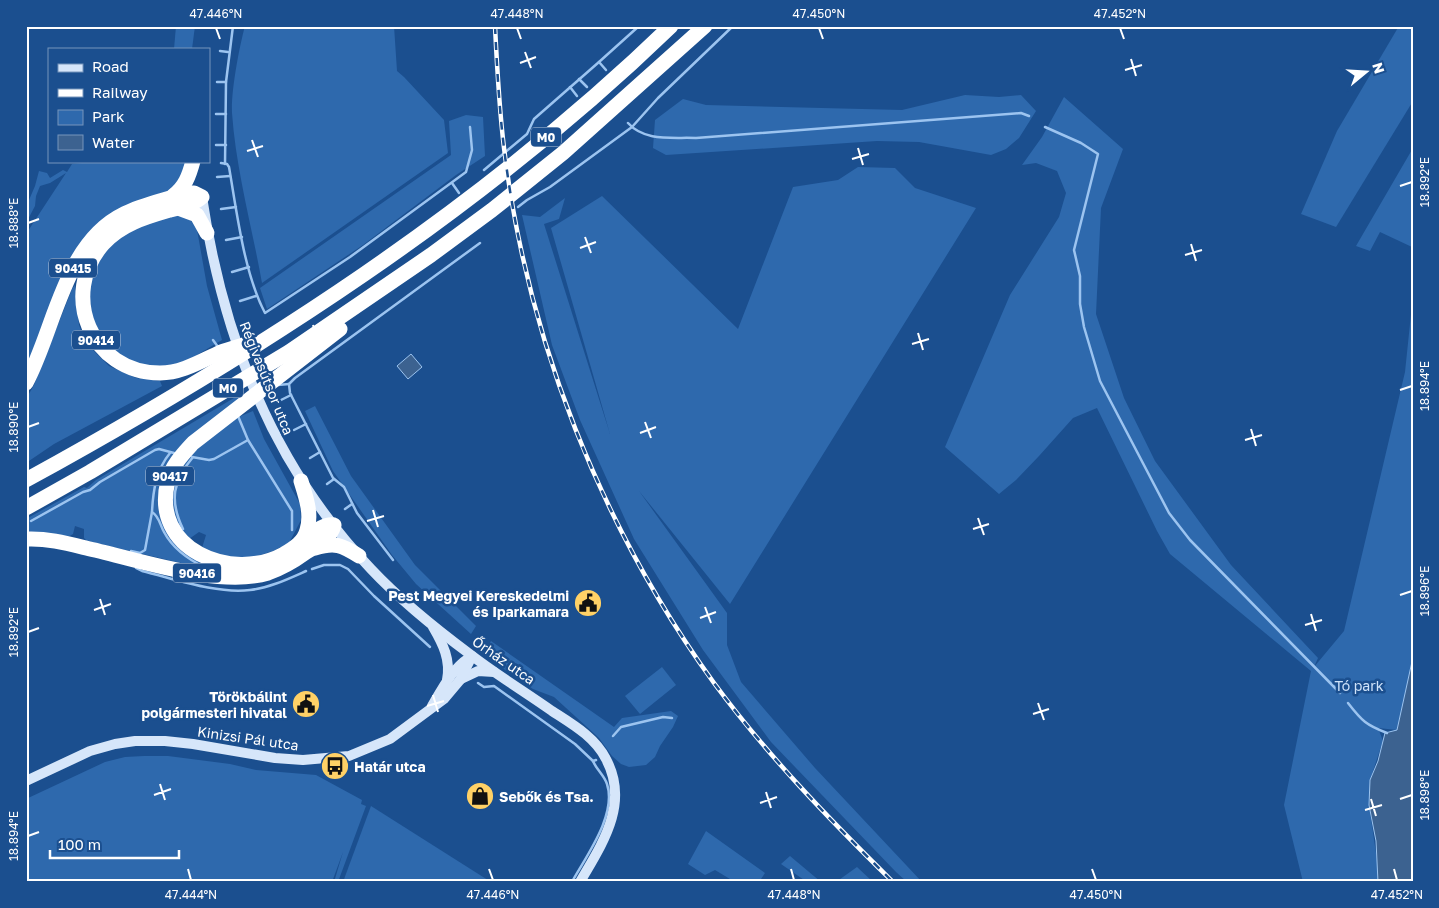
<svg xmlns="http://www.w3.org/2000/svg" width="1439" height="908" font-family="'Golos Text',sans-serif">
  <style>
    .green { fill: #2e69ad }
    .water { fill: #3c6290; stroke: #9cc4f0 }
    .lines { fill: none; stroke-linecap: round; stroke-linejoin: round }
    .stream { stroke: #9cc4f0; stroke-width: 2.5 }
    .secondary { stroke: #d6e6fa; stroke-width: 10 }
    .highway { stroke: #fff; stroke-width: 15 }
    .rail-casing { stroke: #fff; stroke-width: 4.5 }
    .rail { stroke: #1b4f8f; stroke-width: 2.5; stroke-dasharray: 8; stroke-linecap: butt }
    .ticks { fill: none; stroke: #fff; stroke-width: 2 }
    .labels { text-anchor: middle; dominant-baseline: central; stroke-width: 5; stroke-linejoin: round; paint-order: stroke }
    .shield { fill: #1b4f8f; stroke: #bbcadd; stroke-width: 1 }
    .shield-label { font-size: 12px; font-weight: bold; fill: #fff }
    .street-label { font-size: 14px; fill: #fff; stroke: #1b4f8f }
    .poi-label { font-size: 14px; font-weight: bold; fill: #fff; stroke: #1b4f8f; text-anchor: end }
    .park-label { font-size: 14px; fill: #cfe3fa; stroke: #1b4f8f }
    .neatline { fill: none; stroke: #fff; stroke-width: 2 }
    .ticks-label { font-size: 12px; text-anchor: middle; fill: #fff }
  </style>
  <rect width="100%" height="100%" fill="#1b4f8f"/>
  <g class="green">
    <polygon points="176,26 195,26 192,49 174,49"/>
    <path d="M245,26H394L397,71L404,77L444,120L448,153L262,283C252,227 236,170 232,113C231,91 239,48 245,26Z"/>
    <polygon points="1399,26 1413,26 1413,101 1336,227 1301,214 1337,131"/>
    <polygon points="965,95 999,97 1021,95 1036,111 1019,138 1006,149 991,155 919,142 877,141 666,155 653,148 655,120 683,99 706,105 902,110"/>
    <polygon points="1064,97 1123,149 1101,208 1096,314 1124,398 1155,461 1231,565 1318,658 1314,667 1344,631 1405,372 1413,295 1413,662 1397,730 1378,728 1383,741 1370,780 1369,805 1378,867 1378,882 1303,882 1284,805 1311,671 1170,554 1157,531 1097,408 1073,418 1039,456 1016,480 999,494 945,447 1010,295 1059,217 1066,193 1057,171 1036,163 1022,165 1042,137"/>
    <polygon points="466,115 483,117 485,156 456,175 363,245 267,309 260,288 451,155 449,121"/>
    <polygon points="1413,148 1412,247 1380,232 1370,251 1356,246"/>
    <polygon points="101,161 186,161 186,168 173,190 95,229 26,368 26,234 66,173 50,183 40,186 36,196 35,206 26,223 26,207 35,186 39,171 47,173 50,178 63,170 67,172 72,164"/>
    <polygon points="858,167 895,168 915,188 976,208 730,604 639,491 727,613 727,645 741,682 815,768 922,882 907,882 896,872 771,742 703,650 634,539 580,420 552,345 522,215 540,217 565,198 559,219 544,224 610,434 551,228 602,196 738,329 793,187 838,180"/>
    <path d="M181,214L196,224L207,286L222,340C204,350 184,365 164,368C150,370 125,361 114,352C109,349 94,327 92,321C85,299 92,262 108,245C125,228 158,219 181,214Z"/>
    <polygon points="75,285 79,325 86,343 109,366 136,378 160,381 162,386 54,444 26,463 26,399 34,385 72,289"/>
    <path d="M239,395L241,397L171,458L170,536C184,552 192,559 212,567L211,570L87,541L84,538V529L75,526L73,534L68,537L26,532V519L84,487L87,488L96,480Z"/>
    <polygon points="315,406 351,476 415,565 476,626 471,634 416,584 392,555 333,471 305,411"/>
    <polygon points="253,411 264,439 300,504 301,520 289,543 273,551 248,559 219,557 202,548 206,535 199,532 189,539 175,520 171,502 173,482 189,454 236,418"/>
    <polygon points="491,641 614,727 622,718 671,711 678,716 673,727 660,746 655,757 646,765 629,767 621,764 612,756 599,738 554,697 533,689 488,658 486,654 488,646"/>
    <polygon points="662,667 676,685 640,714 625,696"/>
    <polygon points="144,756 168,756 230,764 256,770 316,775 362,800 361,804 366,806 338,882 334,882 343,852 332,882 26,882 26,799 105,762 125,757"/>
    <polygon points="371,806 491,882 343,882"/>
    <polygon points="706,831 765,873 759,882 735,882 715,870 705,875 688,864"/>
    <polygon points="790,856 821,882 807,882 781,864"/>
    <polygon points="857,867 873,882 836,882"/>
  </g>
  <g class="water">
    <polygon points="411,354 422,367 408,379 397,366"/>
    <polygon points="1413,657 1413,882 1378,882 1376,841 1369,805 1370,780 1378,761 1385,733 1397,730"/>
  </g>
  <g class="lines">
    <g class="stream">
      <polyline points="653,26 654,28"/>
      <polyline points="220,51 228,52"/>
      <polyline points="599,62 606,70"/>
      <polyline points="579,79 587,87"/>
      <polyline points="217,82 226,82"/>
      <polyline points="570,87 577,96"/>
      <polyline points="216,114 226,114"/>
      <path d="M628,123C645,142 672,137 696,138L1021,113L1029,116"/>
      <polyline points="1045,127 1081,143 1098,154 1074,250 1080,276 1080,304 1084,327 1100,381 1169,513 1190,540 1340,693"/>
      <polyline points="216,145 226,145"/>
      <path d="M221,163L227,164L229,167C237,213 244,273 265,313L350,257L466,172L472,150L470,127"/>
      <polyline points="225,164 226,82 233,26"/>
      <polyline points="484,170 527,134 534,119 599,62 639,26"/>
      <polyline points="217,177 230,176"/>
      <polyline points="452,183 459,193"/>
      <polyline points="518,207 527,200 550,187 632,127 658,98 733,26"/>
      <polyline points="221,209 236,207"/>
      <polyline points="226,240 242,237"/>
      <polyline points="232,272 249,267"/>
      <polyline points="240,301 256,296"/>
      <polyline points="213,340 218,347"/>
      <polyline points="278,385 289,384"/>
      <polyline points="279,401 291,395"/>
      <polyline points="238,416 248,440 292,511 292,530"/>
      <polyline points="294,430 306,424"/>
      <path d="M170,453C156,470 153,491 152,512C159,516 160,525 164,532C173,549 189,560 206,568"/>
      <polyline points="192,457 209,460 214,459 248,440"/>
      <polyline points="310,458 320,452"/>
      <polyline points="327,484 334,479"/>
      <polyline points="345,509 352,504"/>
      <polyline points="31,521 83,492 90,490 100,482 155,450 159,449 174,453"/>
      <path d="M183,529C169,500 173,481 193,457"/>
      <polyline points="131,551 140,553 145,550 152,512"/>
      <polyline points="393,560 357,513 344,487 333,478 290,393 289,384 295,378 480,243"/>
      <path d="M136,568L142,571C175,579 216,594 250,590C269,588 288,579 306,571"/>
      <polyline points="312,569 324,565 340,565 348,569 374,596 430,647"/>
      <polyline points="478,683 484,687 494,686 575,744 593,761 596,760"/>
      <path d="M1348,703C1362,721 1366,725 1387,733"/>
      <polyline points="613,736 621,727 663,717 672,718"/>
      <path d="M573,880C587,855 617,814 607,784C604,775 596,769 593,761"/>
    </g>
    <g class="secondary">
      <path d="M202,197C223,337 272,465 371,569C401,601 436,629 471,655C497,675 525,692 552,711C572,724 595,737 606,759C630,804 602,844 580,882"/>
      <path d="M433,627C443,644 451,660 447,680"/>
      <polyline points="461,679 478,671 494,672"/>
      <path d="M432,706C442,689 452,669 469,658"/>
      <polyline points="26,781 90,751 115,744 135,741 165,741 193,744 275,758 303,760 349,756 390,739 444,699 460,680 472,656"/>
    </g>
    <g class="highway">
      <path d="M173,196C185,187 189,176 193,161"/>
      <polyline points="178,208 197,215 207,233"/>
      <path d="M26,383C55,329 64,243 124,214C143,204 166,200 186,193H194L202,197C193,205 181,207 170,210C146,217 121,224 103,244C59,294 91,373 160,373C182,373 201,361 221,352C229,349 237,347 246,344"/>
      <path d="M26,480C256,354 482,209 671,26"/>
      <path d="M301,481C306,497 312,514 307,530C304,542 294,548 284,554C231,583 150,549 168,481C172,465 183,454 193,443L340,329"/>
      <polyline points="26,508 90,472 289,352 431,255 492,210 563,153 705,26"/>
      <path d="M26,539C47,538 66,543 86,548C136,559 219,588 268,573C282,568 294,561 305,553C316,546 331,538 334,525C323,523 311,535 302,541"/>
      <path d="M315,548C335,542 342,545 359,556"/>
    </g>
    <defs>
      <path id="rail" d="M495,26C497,67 499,107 504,148C527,339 601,527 714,683C767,755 829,819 893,882"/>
    </defs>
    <use href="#rail" class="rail-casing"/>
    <use href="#rail" class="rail"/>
  </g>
  <path class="ticks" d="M216,28L220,39M517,28L521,39M819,28L823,39M1120,28L1124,39M525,52L531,68M1131,59L1136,76M520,63L536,57M1125,70L1142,65M252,140L258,157M858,148L863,165M247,151L263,146M852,159L869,154M1400,186L1412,182M28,223L39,219M585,237L591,253M1191,244L1196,261M580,248L596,242M1185,255L1202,250M313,325L318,342M918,333L923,350M307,336L324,331M912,344L929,339M1400,390L1412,386M645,422L651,438M28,427L39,423M1251,429L1256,446M640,433L656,427M1245,440L1262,435M373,510L378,527M978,518L984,535M367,521L384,516M973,529L989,524M1400,595L1412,591M100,599L105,615M705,607L711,623M94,610L111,604M1311,614L1316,631M700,618L716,612M1305,625L1322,620M28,632L39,628M433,695L438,712M1038,703L1044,720M427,706L444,701M1033,714L1049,709M160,784L165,800M766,792L771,808M154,795L171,789M1371,799L1376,816M1400,799L1412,795M760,803L777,797M1365,810L1382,805M28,836L39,832M188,869L191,880M489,869L493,880M791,869L794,880M1092,869L1096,880M1394,869L1397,880"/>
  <defs>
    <symbol id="civic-disc" viewBox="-11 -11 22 22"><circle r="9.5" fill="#ffd166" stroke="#1b4f8f"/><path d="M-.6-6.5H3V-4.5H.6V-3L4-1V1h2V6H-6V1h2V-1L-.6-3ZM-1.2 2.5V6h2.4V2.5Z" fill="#111"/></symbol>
    <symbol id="bus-disc" viewBox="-11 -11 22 22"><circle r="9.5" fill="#ffd166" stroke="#1b4f8f"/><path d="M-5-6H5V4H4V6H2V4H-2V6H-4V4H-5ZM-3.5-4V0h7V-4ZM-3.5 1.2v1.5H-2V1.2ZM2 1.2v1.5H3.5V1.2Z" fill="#111"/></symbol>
    <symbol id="shop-disc" viewBox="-11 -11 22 22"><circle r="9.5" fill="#ffd166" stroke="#1b4f8f"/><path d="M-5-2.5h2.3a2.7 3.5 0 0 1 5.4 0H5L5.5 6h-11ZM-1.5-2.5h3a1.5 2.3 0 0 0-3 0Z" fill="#111"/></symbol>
  </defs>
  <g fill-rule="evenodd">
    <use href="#civic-disc" x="572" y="587" width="32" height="32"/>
    <use href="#civic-disc" x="290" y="688" width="32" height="32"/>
    <use href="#bus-disc" x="319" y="750" width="32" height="32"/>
    <use href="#shop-disc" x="464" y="780" width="32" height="32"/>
  </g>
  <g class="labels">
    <g class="shield">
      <rect x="531" y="127.5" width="30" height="19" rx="4"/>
      <rect x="49" y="258.5" width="48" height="19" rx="4"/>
      <rect x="72" y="330.5" width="48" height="19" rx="4"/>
      <rect x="213" y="378.5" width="30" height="19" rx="4"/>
      <rect x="146" y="466.5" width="48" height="19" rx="4"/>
      <rect x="173" y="563.5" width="48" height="19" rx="4"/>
    </g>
    <g class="shield-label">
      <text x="546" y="137">M0</text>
      <text x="73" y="268">90415</text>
      <text x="96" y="340">90414</text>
      <text x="228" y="388">M0</text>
      <text x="170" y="476">90417</text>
      <text x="197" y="573">90416</text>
    </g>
    <g class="street-label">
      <text transform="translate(267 378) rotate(68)">Régivasútsor utca</text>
      <text transform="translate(504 660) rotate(35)">Őrház utca</text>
      <text transform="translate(248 738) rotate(8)">Kinizsi Pál utca</text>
    </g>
    <g class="poi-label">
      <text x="569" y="595">Pest Megyei Kereskedelmi<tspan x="569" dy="16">és Iparkamara</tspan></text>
      <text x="287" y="696">Törökbálint<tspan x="287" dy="16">polgármesteri hivatal</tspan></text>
      <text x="354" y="766" text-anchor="start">Határ utca</text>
      <text x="499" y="796" text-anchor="start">Sebők és Tsa.</text>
    </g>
    <g class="park-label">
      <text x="1359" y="685">Tó park</text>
    </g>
  </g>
  <rect width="1439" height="908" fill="none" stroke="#1b4f8f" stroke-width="55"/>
  <rect x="48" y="48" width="162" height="115" fill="#1b4f8f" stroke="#7695bc"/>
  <rect x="58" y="64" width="25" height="8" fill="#d6e6fa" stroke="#7695bc"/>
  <text x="92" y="72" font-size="15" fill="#ffffff">Road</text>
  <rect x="58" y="89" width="25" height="8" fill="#ffffff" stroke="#7695bc"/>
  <text x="92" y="98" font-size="15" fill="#ffffff">Railway</text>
  <rect x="58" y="110" width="25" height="15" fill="#2e69ad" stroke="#7695bc"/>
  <text x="92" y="122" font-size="15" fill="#ffffff">Park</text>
  <rect x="58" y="135" width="25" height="15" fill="#3c6290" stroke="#7695bc"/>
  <text x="92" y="148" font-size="15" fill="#ffffff">Water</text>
  <g transform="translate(1366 72) rotate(72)" stroke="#1b4f8f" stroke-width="4" paint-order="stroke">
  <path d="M0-4L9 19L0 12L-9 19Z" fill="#ffffff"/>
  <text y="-8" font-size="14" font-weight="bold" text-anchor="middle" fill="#ffffff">N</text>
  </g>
  <path d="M50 850v8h129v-8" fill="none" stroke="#ffffff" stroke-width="2.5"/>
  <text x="58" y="850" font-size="15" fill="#ffffff" stroke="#1b4f8f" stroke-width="4" paint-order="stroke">100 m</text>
  <rect x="28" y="28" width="1384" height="852" class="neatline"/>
  <g class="ticks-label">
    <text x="216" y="18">47.446°N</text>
    <text x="517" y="18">47.448°N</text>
    <text x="819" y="18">47.450°N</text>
    <text x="1120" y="18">47.452°N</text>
    <text transform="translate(1425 182) rotate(-90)" y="4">18.892°E</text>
    <text transform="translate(14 223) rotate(-90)" y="4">18.888°E</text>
    <text transform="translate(1425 386) rotate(-90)" y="4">18.894°E</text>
    <text transform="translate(14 427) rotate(-90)" y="4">18.890°E</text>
    <text transform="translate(1425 591) rotate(-90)" y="4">18.896°E</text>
    <text transform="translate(14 632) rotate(-90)" y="4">18.892°E</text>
    <text transform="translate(1425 795) rotate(-90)" y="4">18.898°E</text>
    <text transform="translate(14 836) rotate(-90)" y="4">18.894°E</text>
    <text x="191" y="899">47.444°N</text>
    <text x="493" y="899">47.446°N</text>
    <text x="794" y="899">47.448°N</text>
    <text x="1096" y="899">47.450°N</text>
    <text x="1397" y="899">47.452°N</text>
  </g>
</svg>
